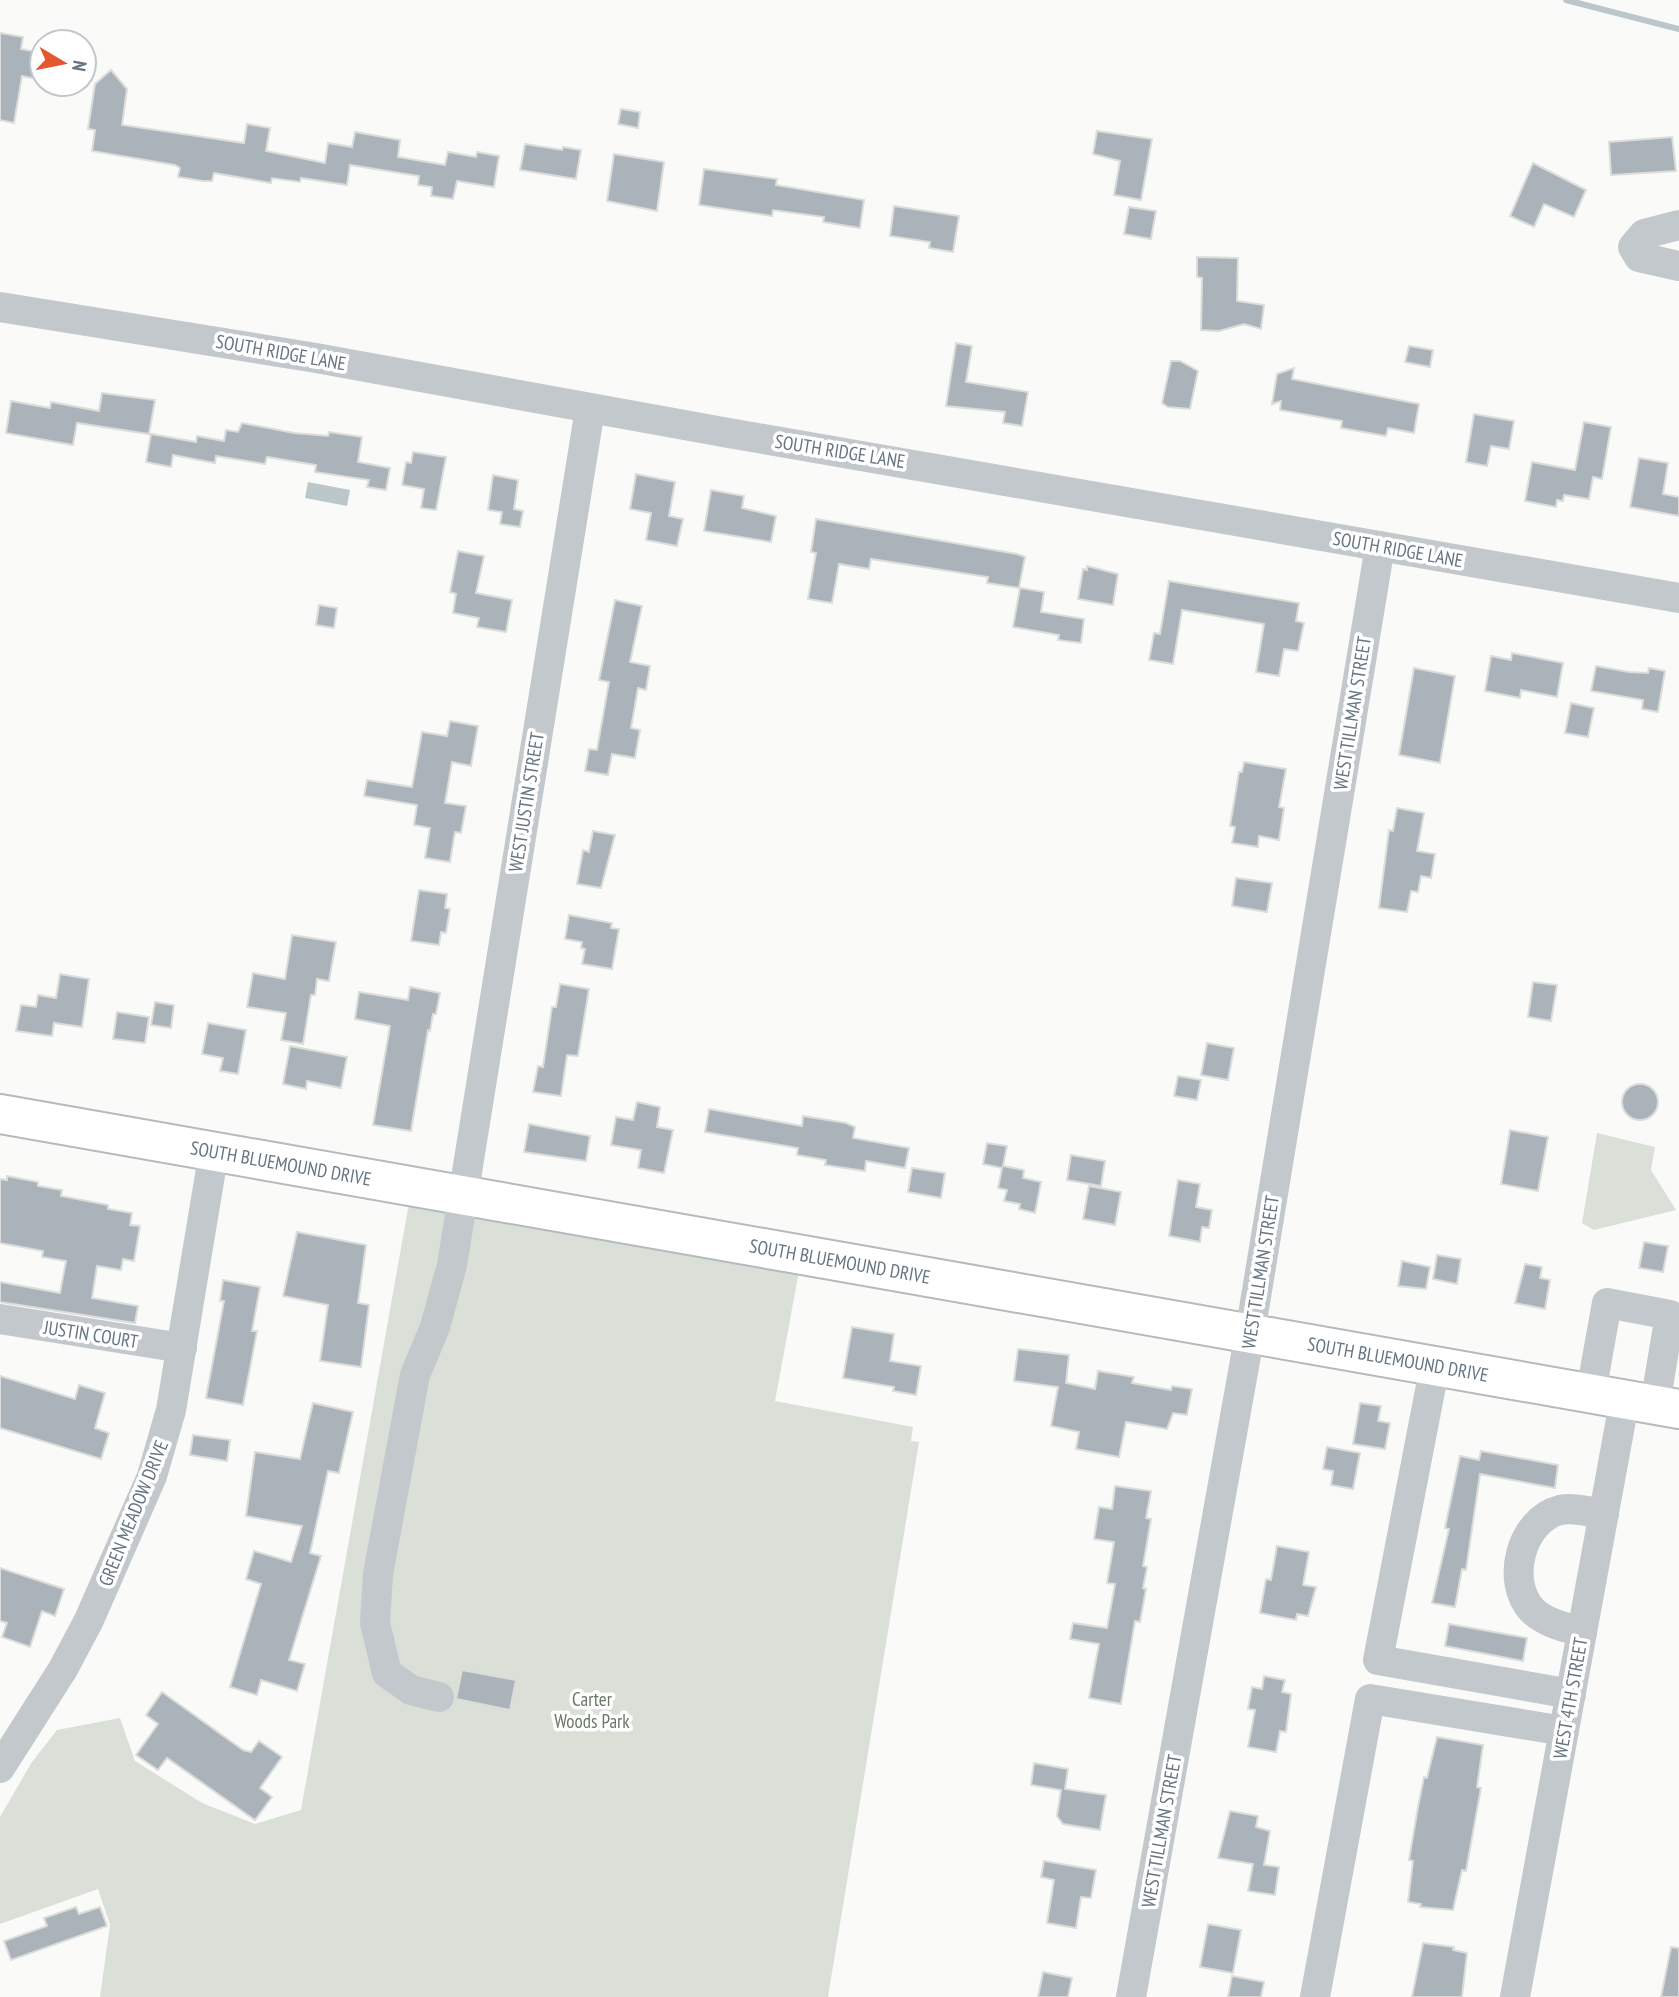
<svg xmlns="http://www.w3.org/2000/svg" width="1679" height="1997" font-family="'PT Sans Narrow',sans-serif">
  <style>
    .green { fill: #dadfd7 }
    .water { fill: #bbc7cb }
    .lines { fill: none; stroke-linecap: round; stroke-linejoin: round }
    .stream { stroke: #bbc7cb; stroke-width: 6 }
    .building { fill: #aab3b9; stroke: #dcdcda; stroke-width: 2 }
    .major-casing { stroke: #b5babe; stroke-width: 42 }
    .minor { stroke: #c3c8cc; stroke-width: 30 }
    .major { stroke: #fff; stroke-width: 38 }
    .labels { text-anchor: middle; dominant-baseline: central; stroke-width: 7; stroke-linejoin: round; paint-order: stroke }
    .street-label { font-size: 19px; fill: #657683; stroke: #fff }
    .park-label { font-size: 19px; fill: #687a64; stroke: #fff }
  </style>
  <rect width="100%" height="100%" fill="#fafaf8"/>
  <g class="green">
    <polygon points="1597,1133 1655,1147 1651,1170 1676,1210 1594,1230 1582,1223"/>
    <polygon points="409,1203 799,1271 775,1401 913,1427 911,1441 919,1442 828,1997 100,1997 110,1925 98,1889 0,1924 0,1817 32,1762 57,1730 120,1718 135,1761 202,1803 255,1824 301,1810"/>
  </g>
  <polygon class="water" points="308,482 350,490 347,506 305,498"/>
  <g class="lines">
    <polyline class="stream" points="1566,0 1679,29"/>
  </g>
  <g class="building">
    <polygon points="0,33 23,37 21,49 42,53 42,80 22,76 14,123 0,120"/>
    <polygon points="111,70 127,89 122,125 244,143 247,124 270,128 266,151 325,163 328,143 352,147 355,132 400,140 398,157 445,165 448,152 476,157 477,152 499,156 494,187 457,181 453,199 431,196 432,187 418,185 419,176 350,165 347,185 301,178 300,182 272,178 271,183 214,173 212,181 203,181 178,177 180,168 175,165 92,151 95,130 88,129 95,84"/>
    <polygon points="621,109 640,112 638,128 618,124"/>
    <polygon points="1097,131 1152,139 1141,200 1114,195 1120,161 1093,154"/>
    <polygon points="1672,137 1676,171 1611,175 1609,142"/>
    <polygon points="525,144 562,150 563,147 581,150 576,179 520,170"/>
    <polygon points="614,154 664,162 657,211 607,201"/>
    <polygon points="1533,163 1586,190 1574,217 1544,204 1534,227 1510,216"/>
    <polygon points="704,169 777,179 776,185 864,200 860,228 823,222 824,217 773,210 772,216 699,205"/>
    <polygon points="894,206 959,216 953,252 929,248 930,242 890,236"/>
    <polygon points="1129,207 1156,211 1151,239 1124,234"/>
    <polygon points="1197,257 1238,258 1237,301 1264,305 1261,329 1244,324 1219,331 1201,330 1202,278 1197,277"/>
    <polygon points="956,343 972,346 966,382 1028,392 1022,426 1003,423 1005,412 946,406"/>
    <polygon points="1409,346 1433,350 1430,367 1405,362"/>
    <polygon points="1171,361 1180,361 1198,371 1190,409 1168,407 1162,403"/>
    <polygon points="1294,368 1292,379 1419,404 1414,433 1388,428 1386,436 1341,428 1342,421 1280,410 1281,401 1272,404 1277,374"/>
    <polygon points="102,393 155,400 149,434 77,423 73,445 6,433 11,401 50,408 51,402 99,411"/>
    <polygon points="1474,414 1514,421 1509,449 1491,446 1487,466 1466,462"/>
    <polygon points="1584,422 1611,427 1602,479 1593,477 1589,499 1564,495 1563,501 1557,500 1556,507 1525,501 1532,462 1575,470"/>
    <polygon points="242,423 294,433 328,436 329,432 362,437 358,462 390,468 386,490 367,487 369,480 315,472 316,465 267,457 265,464 216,456 215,463 173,455 171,467 146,462 151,434 196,442 197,436 224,441 226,430 238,432"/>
    <polygon points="413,452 446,457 436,510 421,508 424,489 402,485 406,462 411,463"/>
    <polygon points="1639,458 1668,463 1663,494 1679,497 1679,516 1630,507"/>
    <polygon points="636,474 675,482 669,516 683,519 677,546 646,540 651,513 630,509"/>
    <polygon points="493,475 518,480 514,509 523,511 520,527 500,524 502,512 488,510"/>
    <polygon points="711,490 744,496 742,508 776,516 771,542 704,531"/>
    <polygon points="816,519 1017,554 1025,557 1019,588 987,583 988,577 871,559 869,569 839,564 832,603 808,599 816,553 811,552"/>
    <polygon points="458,551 484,556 476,593 512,600 506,632 477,627 479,618 453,613 456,594 450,592"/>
    <polygon points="1087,566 1118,574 1113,605 1078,599 1083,569 1087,570"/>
    <polygon points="1169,581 1299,603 1296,621 1304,623 1298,651 1284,649 1279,676 1256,672 1264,624 1182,610 1173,664 1149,660 1154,633 1160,634"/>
    <polygon points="1020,588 1044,592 1041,612 1084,619 1081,643 1058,640 1059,635 1013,627"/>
    <polygon points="615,600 642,606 630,662 650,666 646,690 638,688 631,728 640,730 635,758 612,754 608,775 585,771 589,749 597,750 609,682 599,680"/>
    <polygon points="319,605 337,608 334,628 316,625"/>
    <polygon points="1512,653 1563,663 1557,697 1521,690 1520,698 1485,691 1491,656 1511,660"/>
    <polygon points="1596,666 1629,672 1648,673 1649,668 1665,671 1658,712 1642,709 1643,700 1591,691"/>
    <polygon points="1414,668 1455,676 1440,763 1399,755"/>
    <polygon points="1571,703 1594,708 1588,737 1565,733"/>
    <polygon points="450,721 478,726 471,766 452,762 445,803 466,806 461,833 455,832 450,862 425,858 430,828 414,825 417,805 364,796 367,780 412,787 422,732 447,736"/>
    <polygon points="1244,762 1286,769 1279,807 1284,808 1279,840 1259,836 1258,847 1232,843 1235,827 1230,826 1239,772 1242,772"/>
    <polygon points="1397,808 1424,813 1417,851 1435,854 1431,878 1421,876 1418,892 1411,891 1407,912 1379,908 1389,830 1393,831"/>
    <polygon points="593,831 615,835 601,888 577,884 583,850 589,852"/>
    <polygon points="1236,878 1272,883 1267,912 1232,906"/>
    <polygon points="419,890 447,894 445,908 450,909 446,933 441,932 439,945 411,941"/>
    <polygon points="569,915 612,923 611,928 619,929 612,969 582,964 585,949 581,948 582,942 565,939"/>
    <polygon points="292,935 336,942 329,981 317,979 315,995 311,995 303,1044 281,1040 286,1013 247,1007 253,973 285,979"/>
    <polygon points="60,974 89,979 82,1027 54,1023 52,1036 16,1031 21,1005 36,1007 38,995 56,998"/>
    <polygon points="1533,982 1557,985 1551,1021 1528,1017"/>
    <polygon points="560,984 589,989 578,1056 567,1055 561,1096 533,1092 538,1066 543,1067 552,1007 556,1007"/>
    <polygon points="410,987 440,993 436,1014 433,1014 430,1031 428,1030 411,1131 373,1125 390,1026 355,1019 359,992 408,1000"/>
    <polygon points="155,1002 174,1005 171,1028 151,1025"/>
    <polygon points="117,1012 149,1017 145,1043 113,1039"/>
    <polygon points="208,1023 246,1030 238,1074 220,1071 223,1058 202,1054"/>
    <polygon points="1207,1043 1234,1048 1228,1080 1201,1075"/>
    <polygon points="290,1046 347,1057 341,1088 307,1081 306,1089 283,1084"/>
    <polygon points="1178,1076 1201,1080 1197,1100 1174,1096"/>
    <circle cx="1640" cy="1102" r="18"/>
    <polygon points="637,1102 660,1107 657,1127 673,1130 664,1173 638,1168 641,1150 611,1145 616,1117 633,1120"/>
    <polygon points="709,1109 802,1126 803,1116 846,1123 855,1127 853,1138 909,1148 905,1168 866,1161 865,1171 825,1165 826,1160 797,1155 798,1148 705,1132"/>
    <polygon points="529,1124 590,1136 586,1161 524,1152"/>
    <polygon points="1510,1130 1548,1137 1538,1191 1501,1184"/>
    <polygon points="987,1143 1007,1146 1003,1166 1024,1170 1023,1178 1041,1182 1035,1213 1019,1209 1020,1204 1004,1201 1007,1190 998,1188 1002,1168 983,1164"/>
    <polygon points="1071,1155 1105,1161 1101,1186 1067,1180"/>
    <polygon points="912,1168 945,1173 941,1198 908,1192"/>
    <polygon points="7,1176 38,1182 38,1186 62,1190 61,1196 108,1205 108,1209 132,1213 130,1225 140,1226 134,1261 123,1259 121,1270 97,1266 92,1298 138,1306 135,1323 0,1302 0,1282 60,1293 66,1261 42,1257 43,1251 0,1243 0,1179 7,1180"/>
    <polygon points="1178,1180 1200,1184 1196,1207 1212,1210 1209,1228 1202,1227 1200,1242 1169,1236"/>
    <polygon points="1089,1186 1121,1192 1115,1225 1083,1219"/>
    <polygon points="297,1232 366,1245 358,1303 369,1305 361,1367 320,1361 328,1305 283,1296"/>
    <polygon points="1644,1242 1668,1246 1663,1272 1639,1268"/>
    <polygon points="1437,1255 1461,1259 1457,1284 1433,1279"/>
    <polygon points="1402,1261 1430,1267 1426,1289 1398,1286"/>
    <polygon points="1525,1264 1542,1267 1540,1278 1550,1280 1545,1309 1515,1303"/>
    <polygon points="223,1280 260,1287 252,1331 257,1331 243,1405 206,1398 224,1301 220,1301"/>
    <polygon points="852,1327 894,1334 890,1361 921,1366 916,1395 893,1391 894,1387 843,1378"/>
    <polygon points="1018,1349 1069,1355 1066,1383 1095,1389 1098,1371 1134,1377 1132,1383 1171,1390 1172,1386 1192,1389 1187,1415 1173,1413 1167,1429 1126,1422 1119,1457 1076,1449 1079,1432 1051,1426 1058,1387 1014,1381"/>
    <polygon points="0,1376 75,1399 79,1385 105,1393 95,1428 109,1433 101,1459 0,1428"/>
    <polygon points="313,1403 353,1412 339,1473 328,1471 310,1553 321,1556 289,1660 305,1664 297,1691 261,1680 257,1695 230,1687 261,1584 246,1579 254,1551 291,1562 302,1526 246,1516 255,1452 300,1459"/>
    <polygon points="1360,1403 1381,1406 1378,1421 1390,1423 1385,1449 1353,1444"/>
    <polygon points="193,1435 230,1440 227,1461 190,1455"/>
    <polygon points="1327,1447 1360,1453 1353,1489 1331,1485 1333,1471 1323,1469"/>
    <polygon points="1481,1451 1558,1465 1555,1488 1480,1474 1466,1570 1462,1569 1455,1607 1432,1603 1449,1529 1445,1528 1460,1456 1479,1460"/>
    <polygon points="1115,1486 1151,1491 1146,1518 1151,1519 1143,1566 1147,1567 1143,1588 1146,1589 1140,1622 1135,1621 1121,1704 1089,1698 1099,1644 1070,1639 1073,1623 1107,1628 1115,1584 1107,1583 1114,1542 1094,1539 1099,1507 1112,1509"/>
    <polygon points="1277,1546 1309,1552 1303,1585 1316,1587 1308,1616 1297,1614 1296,1620 1260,1613 1266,1579 1271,1580"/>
    <polygon points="0,1568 64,1589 55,1616 42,1611 30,1647 2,1637 7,1623 0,1621"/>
    <polygon points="1449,1624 1527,1638 1523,1661 1445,1646"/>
    <polygon points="462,1670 516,1680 510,1710 456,1699"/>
    <polygon points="1264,1676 1285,1680 1282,1692 1291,1694 1286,1732 1280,1731 1276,1752 1248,1747 1255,1710 1248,1709 1252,1687 1262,1689"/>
    <polygon points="162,1692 243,1750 251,1752 259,1741 282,1757 260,1788 272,1797 255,1820 167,1758 158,1770 136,1755 158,1724 146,1715"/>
    <polygon points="1437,1737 1483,1745 1477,1787 1481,1788 1466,1871 1462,1870 1453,1910 1420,1907 1421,1904 1408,1902 1413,1861 1409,1860 1418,1807 1424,1777 1427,1778"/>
    <polygon points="1034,1763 1068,1769 1065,1789 1106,1795 1100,1830 1063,1824 1057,1816 1061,1790 1031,1785"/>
    <polygon points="1230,1811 1258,1816 1256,1827 1270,1831 1264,1865 1279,1867 1275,1895 1248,1891 1253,1864 1218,1858"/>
    <polygon points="1044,1861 1096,1870 1091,1898 1081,1897 1076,1928 1047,1923 1054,1880 1041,1877"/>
    <polygon points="76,1907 79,1914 100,1907 107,1926 11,1960 4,1941 47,1926 44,1918"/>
    <polygon points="1208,1924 1241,1930 1233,1973 1200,1967"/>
    <polygon points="1423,1943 1454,1947 1453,1950 1467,1953 1462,1997 1412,1997"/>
    <polygon points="1671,1947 1679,1948 1679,1997 1661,1997"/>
    <polygon points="1043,1972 1072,1978 1068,1997 1038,1997"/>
    <polygon points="1232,1976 1264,1982 1261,1997 1228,1997"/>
  </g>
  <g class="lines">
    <defs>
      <polyline id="major" points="0,1114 1679,1409"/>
    </defs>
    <use href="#major" class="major-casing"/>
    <g class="minor">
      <polyline points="1679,225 1644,234 1633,247 1639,257 1679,266"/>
      <polyline points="0,307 316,358 723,432 1679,598"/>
      <polyline points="0,1319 182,1348"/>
      <polyline points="1435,1365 1378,1660 1571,1694"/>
      <polyline points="1591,1392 1607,1303 1670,1315 1655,1404"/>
      <path d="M1582,1632C1565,1627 1545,1623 1532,1610C1505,1581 1521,1520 1560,1510C1574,1507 1590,1512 1604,1514"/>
      <polyline points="439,1697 411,1690 387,1673 375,1623 378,1574 415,1375 435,1327 452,1265 590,409"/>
      <polyline points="0,1768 63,1669 89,1620 152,1476 171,1410 214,1151"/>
      <polyline points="1131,1997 1250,1333 1380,546"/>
      <polyline points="1315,1997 1370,1699 1564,1731"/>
      <polyline points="1515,1997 1625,1398"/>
    </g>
    <use href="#major" class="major"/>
  </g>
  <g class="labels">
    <g class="street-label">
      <text transform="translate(281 352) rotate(10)">SOUTH RIDGE LANE</text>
      <text transform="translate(840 451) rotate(9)">SOUTH RIDGE LANE</text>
      <text transform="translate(1398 549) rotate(10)">SOUTH RIDGE LANE</text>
      <text transform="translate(1352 713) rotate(-81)">WEST TILLMAN STREET</text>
      <text transform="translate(526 802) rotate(-81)">WEST JUSTIN STREET</text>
      <text transform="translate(281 1163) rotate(10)">SOUTH BLUEMOUND DRIVE</text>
      <text transform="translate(840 1261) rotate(10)">SOUTH BLUEMOUND DRIVE</text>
      <text transform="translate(1260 1272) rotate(-81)">WEST TILLMAN STREET</text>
      <text transform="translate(91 1334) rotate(9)">JUSTIN COURT</text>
      <text transform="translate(1398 1359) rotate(10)">SOUTH BLUEMOUND DRIVE</text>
      <text transform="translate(133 1513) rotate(-68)">GREEN MEADOW DRIVE</text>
      <text transform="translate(1570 1698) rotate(-80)">WEST 4TH STREET</text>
      <text transform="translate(1161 1831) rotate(-80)">WEST TILLMAN STREET</text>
    </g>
    <g class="park-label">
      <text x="592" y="1699">Carter<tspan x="592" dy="22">Woods Park</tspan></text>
    </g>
  </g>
  <g transform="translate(63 63) rotate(100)"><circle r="33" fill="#ffffff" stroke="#c1c8cd" stroke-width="2"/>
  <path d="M0-5L12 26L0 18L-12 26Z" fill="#e4572e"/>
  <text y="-10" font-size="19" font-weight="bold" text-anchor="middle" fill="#657683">N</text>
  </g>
</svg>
